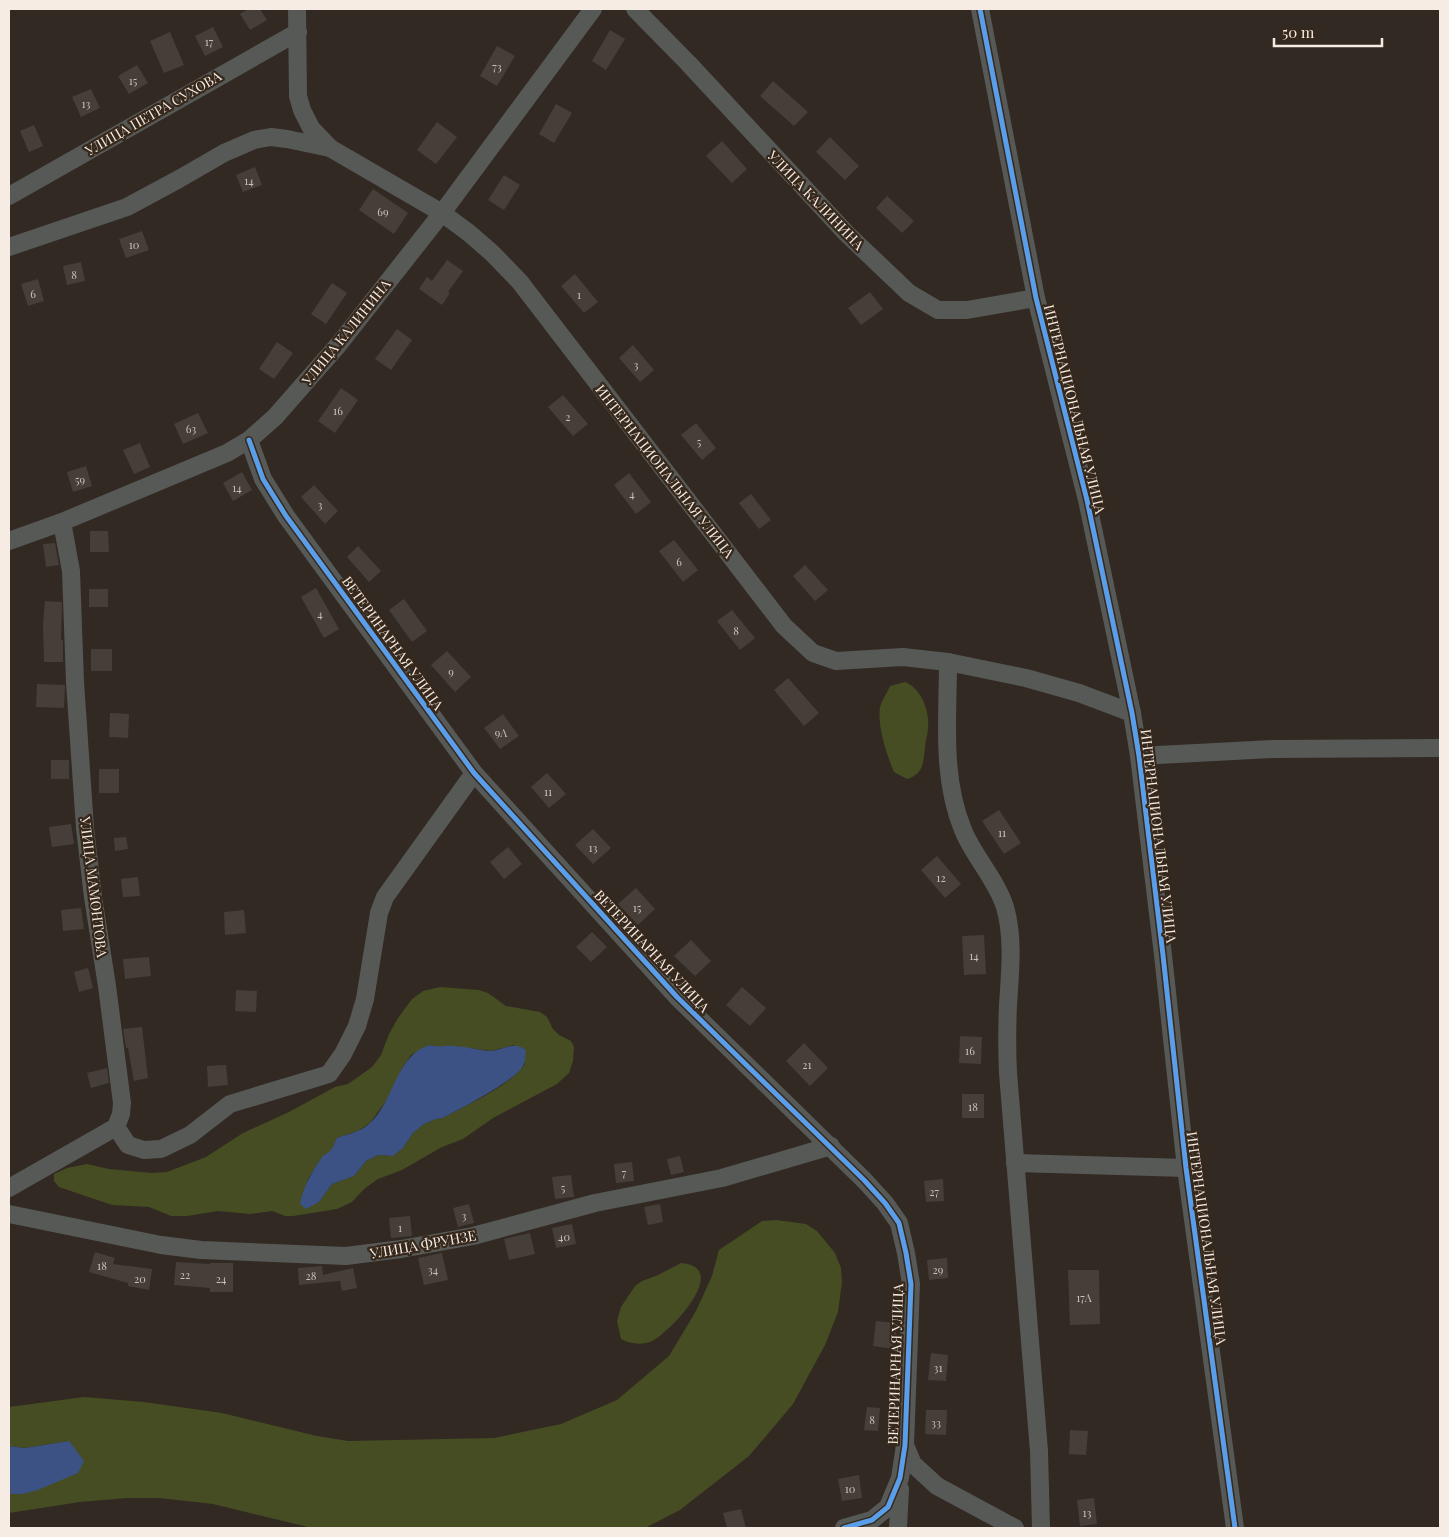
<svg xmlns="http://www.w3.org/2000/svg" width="1449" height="1537" font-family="'Playfair Display',serif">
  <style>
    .green { fill: #464d22; fill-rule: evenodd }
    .water { fill: #3c5284 }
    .building { fill: #463f39 }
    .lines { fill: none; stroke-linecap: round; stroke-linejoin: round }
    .minor { stroke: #575957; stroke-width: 18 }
    .cycleway-casing { stroke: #37281c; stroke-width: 8 }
    .cycleway { stroke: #5a9eea; stroke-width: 5 }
    .labels { text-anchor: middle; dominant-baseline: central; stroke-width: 4.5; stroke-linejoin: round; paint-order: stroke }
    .number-label { font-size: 11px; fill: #cac1b9 }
    .street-label { font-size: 14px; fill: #f6ece4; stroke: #37281c }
  </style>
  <rect width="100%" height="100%" fill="#312922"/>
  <g class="green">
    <path d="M905,682C921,688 930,711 928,728C928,735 925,741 925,748C923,762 924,774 907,779L894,772C887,756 877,726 880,707C882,700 887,693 890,686Z"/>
    <path d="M440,987L479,990L488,993L506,1006L540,1012L547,1017L553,1029L559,1035L571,1041L574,1047L573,1061L569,1073L557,1084L493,1118L463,1139L442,1147L402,1170L378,1179L364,1189L352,1202L337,1209L293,1216H285L272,1211L250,1214L218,1211L187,1216H171L149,1207L112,1205L59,1187L54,1181V1174L67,1168L87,1164L109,1169L152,1173L167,1172L206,1157L243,1133L289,1112L335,1087L348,1084L372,1067L381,1055L389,1034L398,1018L412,999L423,991ZM430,1045L438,1047L452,1046L491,1051L514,1045L525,1064C510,1086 466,1105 443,1118L436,1119L424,1124L413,1133L403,1148L393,1156L378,1155L366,1161L354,1176L332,1184L319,1202L302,1197L309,1177L320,1160L324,1155L331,1151L337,1138L358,1131L370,1123L391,1094L402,1068L411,1055Z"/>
    <polygon points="776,1220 806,1224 817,1231 835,1253 841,1268 842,1282 838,1312 825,1345 793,1404 749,1456 680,1510 645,1528 312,1528 213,1504 159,1498 127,1498 80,1502 9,1513 9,1494 22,1494 69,1441 25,1448 9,1446 9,1407 84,1397 144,1402 222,1413 317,1436 348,1441 494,1438 561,1424 617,1400 669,1356 696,1311 712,1276 719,1250 762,1221"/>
    <path d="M681,1263C731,1267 673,1329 654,1340C644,1346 630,1344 621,1339L617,1321L621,1307L635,1286L642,1281L658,1275Z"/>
  </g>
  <g class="water">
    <path d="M430,1045C439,1048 445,1045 453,1046C465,1046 477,1050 489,1051C503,1051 513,1040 526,1050C525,1055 526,1061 523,1066C515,1081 460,1109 443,1118L436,1119L424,1124L413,1133L403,1148L393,1156L378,1155L366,1161L354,1176L332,1184L319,1202L306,1209L300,1204C303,1188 311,1173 320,1160C322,1156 325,1154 329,1152C333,1149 334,1143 337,1138C348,1134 360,1132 369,1124C395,1101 395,1055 430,1045Z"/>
    <polygon points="69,1441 84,1461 78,1473 38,1490 22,1494 9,1494 9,1446 25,1448"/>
  </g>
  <g class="building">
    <polygon points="248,9 260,9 267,20 250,30 240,14"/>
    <polygon points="213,27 223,47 205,56 195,36"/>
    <polygon points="610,30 625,39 606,70 592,61"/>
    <polygon points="170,32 184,65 164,73 150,41"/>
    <polygon points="497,46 515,56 497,86 480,76"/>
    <polygon points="137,65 148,83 129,94 118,76"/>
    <polygon points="773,81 808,112 794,126 760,96"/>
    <polygon points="91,89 100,108 81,117 72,97"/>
    <polygon points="556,104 572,113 554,143 539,134"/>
    <polygon points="437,122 457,137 436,164 417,150"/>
    <polygon points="34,125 43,146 29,152 20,131"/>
    <polygon points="830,137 859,166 845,180 816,152"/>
    <polygon points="722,141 747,169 732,183 706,156"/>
    <polygon points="255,167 262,185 243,192 236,175"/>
    <polygon points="504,175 520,185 504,210 488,200"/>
    <polygon points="373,189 408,213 394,234 359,210"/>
    <polygon points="887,196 914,221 902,233 876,208"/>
    <polygon points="142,231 149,250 126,258 119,239"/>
    <polygon points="447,260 463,271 448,292 450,293 442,305 419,289 427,277 432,281"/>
    <polygon points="81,262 85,281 67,285 63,266"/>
    <polygon points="575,274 598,302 584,313 561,286"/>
    <polygon points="38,279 44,301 28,306 21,284"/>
    <polygon points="332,283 347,293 326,324 311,314"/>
    <polygon points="870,292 883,309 861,325 848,308"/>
    <polygon points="397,329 412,340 391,370 375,359"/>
    <polygon points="277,342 293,353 274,379 259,369"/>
    <polygon points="633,345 654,370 640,382 619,358"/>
    <polygon points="341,388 358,400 335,433 318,421"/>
    <polygon points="563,395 588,424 573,436 548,407"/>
    <polygon points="198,413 208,433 183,444 174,424"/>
    <polygon points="696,423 716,448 702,460 681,435"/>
    <polygon points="140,443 150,467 134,474 123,450"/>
    <polygon points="86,466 92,486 73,492 67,472"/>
    <polygon points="242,472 252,490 233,501 223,483"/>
    <polygon points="629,473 651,502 636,514 614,485"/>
    <polygon points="314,485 338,511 325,524 301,497"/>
    <polygon points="751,494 771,520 759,529 739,503"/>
    <polygon points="90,531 108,531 109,552 90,552"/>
    <polygon points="674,540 698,570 683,582 659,551"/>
    <polygon points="55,543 59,565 46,567 43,544"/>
    <polygon points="358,546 381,571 369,582 347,557"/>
    <polygon points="805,565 828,590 815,601 793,576"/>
    <polygon points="316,588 339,629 324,638 301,597"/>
    <rect x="89" y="589" width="19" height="18"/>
    <polygon points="404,599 427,631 412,642 389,610"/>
    <polygon points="45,601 62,602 61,640 63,640 63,662 44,662 43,624"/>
    <polygon points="732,610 755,638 740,650 717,621"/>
    <rect x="91" y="649" width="21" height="22"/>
    <polygon points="447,651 471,677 455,692 431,665"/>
    <polygon points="788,678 819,713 804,726 774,690"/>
    <polygon points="37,684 65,685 64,708 36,707"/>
    <polygon points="110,713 129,714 128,738 109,737"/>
    <polygon points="503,714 519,736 500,749 484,728"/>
    <rect x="51" y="760" width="18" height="19"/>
    <rect x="99" y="769" width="20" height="24"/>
    <polygon points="547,773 566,794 549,808 531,787"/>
    <polygon points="999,810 1021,843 1004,854 982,821"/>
    <polygon points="71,824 74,844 52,847 49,827"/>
    <polygon points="593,829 611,848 593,864 575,845"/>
    <polygon points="126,837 128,849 115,851 114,838"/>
    <polygon points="508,847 522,864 504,879 490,862"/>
    <polygon points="937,856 961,884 945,898 921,870"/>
    <polygon points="138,877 140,896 123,897 121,879"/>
    <polygon points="636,888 655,909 638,925 618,904"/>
    <polygon points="81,908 84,929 63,931 61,910"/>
    <polygon points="244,910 246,933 225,935 224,912"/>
    <polygon points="592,932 607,947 591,962 576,947"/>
    <polygon points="984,935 986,974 964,975 962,936"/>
    <polygon points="691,940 711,961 695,976 674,956"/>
    <polygon points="149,957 151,976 125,979 123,959"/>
    <polygon points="88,968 93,988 79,992 74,972"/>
    <polygon points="742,987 766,1008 750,1026 726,1005"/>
    <polygon points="236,990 257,991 256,1012 235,1011"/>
    <polygon points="142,1027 148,1078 134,1081 128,1048 126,1048 123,1029"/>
    <polygon points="960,1036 982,1037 981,1064 959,1063"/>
    <polygon points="804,1043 828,1068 810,1086 786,1061"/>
    <polygon points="226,1065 228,1085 208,1087 207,1066"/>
    <polygon points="107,1068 109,1083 91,1088 87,1073"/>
    <rect x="962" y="1094" width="22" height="24"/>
    <polygon points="680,1156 684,1172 671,1175 667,1159"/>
    <polygon points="632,1162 634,1181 616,1183 614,1164"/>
    <polygon points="571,1175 574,1197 555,1199 552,1177"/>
    <polygon points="943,1179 944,1201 926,1202 924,1181"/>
    <polygon points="469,1204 474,1223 458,1227 453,1208"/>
    <polygon points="660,1204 663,1222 648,1225 644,1207"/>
    <polygon points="410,1216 412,1236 391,1238 389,1218"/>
    <polygon points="572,1224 576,1244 556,1248 552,1228"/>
    <polygon points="530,1233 535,1254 509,1260 504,1239"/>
    <polygon points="95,1252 115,1258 113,1264 152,1269 149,1290 128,1286 128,1283 89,1272"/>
    <polygon points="442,1253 448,1280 424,1285 418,1258"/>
    <polygon points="947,1258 948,1278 929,1280 927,1260"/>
    <polygon points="176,1262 210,1264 210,1263 233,1263 233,1292 210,1292 210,1288 174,1285"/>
    <polygon points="322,1266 323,1275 353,1268 357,1288 342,1291 340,1281 299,1285 298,1268"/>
    <polygon points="1068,1270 1099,1270 1100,1324 1070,1325"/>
    <polygon points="876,1321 897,1323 894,1349 873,1346"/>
    <polygon points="931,1353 948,1355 946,1381 928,1380"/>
    <polygon points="867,1407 880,1408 878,1431 864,1430"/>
    <polygon points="926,1410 947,1410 946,1435 925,1434"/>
    <polygon points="1070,1430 1088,1431 1086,1455 1069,1454"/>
    <polygon points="859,1475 862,1498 842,1501 838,1479"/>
    <polygon points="1094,1498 1097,1524 1080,1526 1077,1500"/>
    <polygon points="741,1509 746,1528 727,1528 723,1513"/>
  </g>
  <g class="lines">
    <g class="minor">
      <polyline points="297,9 298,96 302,110 311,128 330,148 442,213 469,233 492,253 520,282 784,626 813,653 836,661 903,657 948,662 1026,678 1079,693 1132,713"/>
      <polyline points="635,9 689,64 846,233 909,293 938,310 967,310 1036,298"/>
      <polyline points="980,9 1036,298 1087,500 1132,713 1139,756 1163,955 1186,1168 1235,1528"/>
      <polyline points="9,196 298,32"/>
      <polyline points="9,247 127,207 179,179 224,153 254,140 271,137 287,139 330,148"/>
      <polyline points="249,440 263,479 286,516 474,773 677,997 864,1180 885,1203 899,1223 906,1253 911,1284 905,1445 900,1478 888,1507 872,1520 844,1528"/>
      <polyline points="9,541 62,522 227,453 249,440 275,417 339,344 442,213 593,9"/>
      <path d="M948,662C948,718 941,777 963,830C974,857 996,879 1005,907C1014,938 1010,973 1008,1005C1007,1028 1007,1051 1008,1073L1039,1451L1041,1528"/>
      <polyline points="1139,756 1273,749 1440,748"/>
      <polyline points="116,1127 128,1145 144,1150 161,1149 190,1135 230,1104 329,1074 343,1054 357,1026 365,999 379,913 385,897 474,773"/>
      <polyline points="1015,1163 1186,1168"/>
      <polyline points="9,1188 116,1127 121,1114 122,1103 107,986 93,897 85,828 75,682 71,571 62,522"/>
      <polyline points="9,1214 161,1245 201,1250 346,1256 401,1249 473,1236 595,1203 722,1178 831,1146"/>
      <polyline points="905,1445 913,1464 937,1486 1015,1528"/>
      <polyline points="898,1528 900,1489"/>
    </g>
    <defs>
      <g id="cycleway">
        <polyline points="980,9 1036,298 1087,500 1132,713 1139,756 1163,955 1186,1168 1235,1528"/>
        <polyline points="249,440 263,479 286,516 474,773 677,997 864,1180 885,1203 899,1223 906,1253 911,1284 905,1445 900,1478 888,1507 872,1520 844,1528"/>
      </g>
    </defs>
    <use href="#cycleway" class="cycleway-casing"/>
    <use href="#cycleway" class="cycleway"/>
  </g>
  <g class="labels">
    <g class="number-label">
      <text x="209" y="41">17</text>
      <text x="497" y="66">73</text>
      <text x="133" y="80">15</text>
      <text x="86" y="103">13</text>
      <text x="249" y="180">14</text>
      <text x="383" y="211">69</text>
      <text x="134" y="244">10</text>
      <text x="74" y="274">8</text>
      <text x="33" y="293">6</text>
      <text x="579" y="294">1</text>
      <text x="636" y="364">3</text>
      <text x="338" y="410">16</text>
      <text x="568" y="416">2</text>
      <text x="191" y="428">63</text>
      <text x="699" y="441">5</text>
      <text x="80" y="479">59</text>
      <text x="237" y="487">14</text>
      <text x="632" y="493">4</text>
      <text x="320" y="504">3</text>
      <text x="679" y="561">6</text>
      <text x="320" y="613">4</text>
      <text x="736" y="630">8</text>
      <text x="451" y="671">9</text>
      <text x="501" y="732">9А</text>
      <text x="548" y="791">11</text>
      <text x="1002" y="832">11</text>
      <text x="593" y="847">13</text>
      <text x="941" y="877">12</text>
      <text x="637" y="907">15</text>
      <text x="974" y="955">14</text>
      <text x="970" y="1050">16</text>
      <text x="807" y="1064">21</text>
      <text x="973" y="1106">18</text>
      <text x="624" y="1172">7</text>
      <text x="563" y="1187">5</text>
      <text x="934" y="1191">27</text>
      <text x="464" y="1215">3</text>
      <text x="400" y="1227">1</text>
      <text x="564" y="1236">40</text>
      <text x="102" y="1265">18</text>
      <text x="433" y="1269">34</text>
      <text x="938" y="1269">29</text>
      <text x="185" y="1274">22</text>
      <text x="311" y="1275">28</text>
      <text x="140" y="1278">20</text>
      <text x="221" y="1278">24</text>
      <text x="1084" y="1297">17А</text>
      <text x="938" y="1367">31</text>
      <text x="872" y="1419">8</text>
      <text x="936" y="1422">33</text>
      <text x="850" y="1488">10</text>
      <text x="1087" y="1512">13</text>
    </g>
    <g class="street-label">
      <text transform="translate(153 113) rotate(-30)">УЛИЦА ПЕТРА СУХОВА</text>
      <text transform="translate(816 200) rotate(46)">УЛИЦА КАЛИНИНА</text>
      <text transform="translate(346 332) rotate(-51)">УЛИЦА КАЛИНИНА</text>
      <text transform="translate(1075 409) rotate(76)">ИНТЕРНАЦИОНАЛЬНАЯ УЛИЦА</text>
      <text transform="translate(665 471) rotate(52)">ИНТЕРНАЦИОНАЛЬНАЯ УЛИЦА</text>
      <text transform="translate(393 643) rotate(54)">ВЕТЕРИНАРНАЯ УЛИЦА</text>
      <text transform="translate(1159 836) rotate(83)">ИНТЕРНАЦИОНАЛЬНАЯ УЛИЦА</text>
      <text transform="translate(94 887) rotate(83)">УЛИЦА МАМОНТОВА</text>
      <text transform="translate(652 951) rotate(47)">ВЕТЕРИНАРНАЯ УЛИЦА</text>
      <text transform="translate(1207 1238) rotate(82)">ИНТЕРНАЦИОНАЛЬНАЯ УЛИЦА</text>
      <text transform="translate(423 1244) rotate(-10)">УЛИЦА ФРУНЗЕ</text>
      <text transform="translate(895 1364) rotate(-88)">ВЕТЕРИНАРНАЯ УЛИЦА</text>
    </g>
  </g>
  <rect width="1449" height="1537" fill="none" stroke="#f6ece4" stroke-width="20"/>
  <path d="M1274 38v8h108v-8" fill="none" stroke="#f6ece4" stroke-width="2.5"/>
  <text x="1282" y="38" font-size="15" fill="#f6ece4" stroke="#37281c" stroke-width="4" paint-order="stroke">50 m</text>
</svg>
